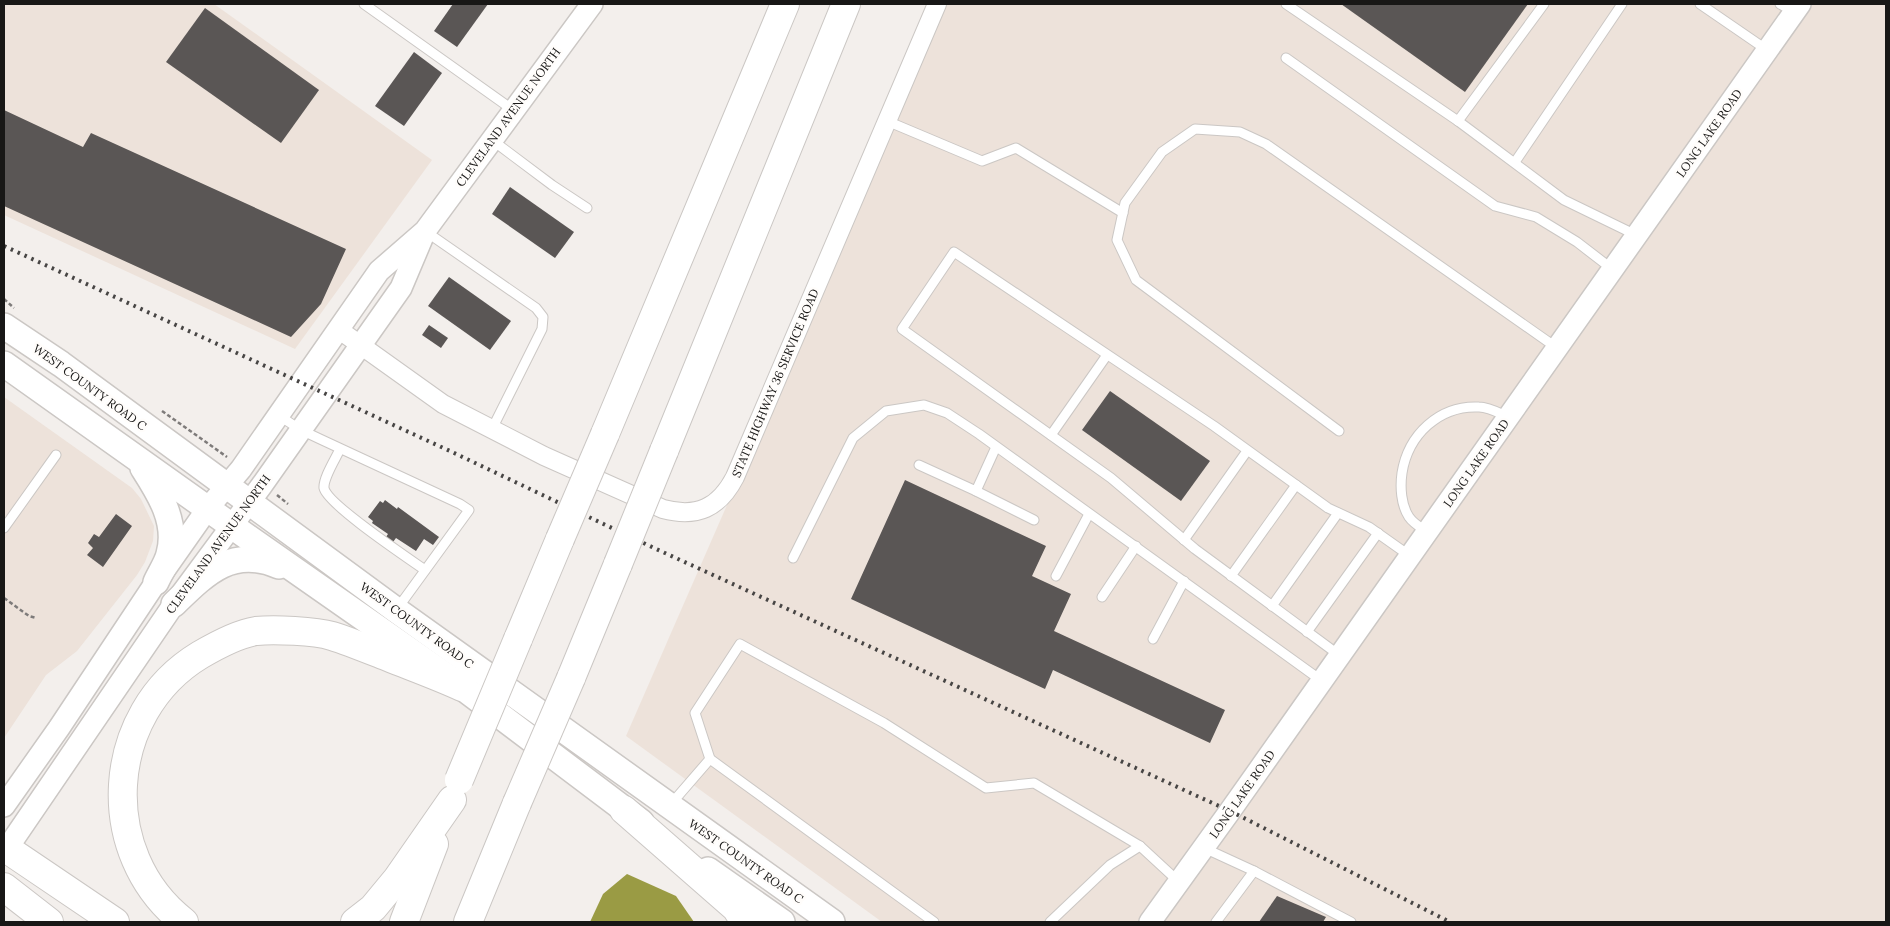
<svg xmlns="http://www.w3.org/2000/svg" width="1890" height="926" font-family="Lora,serif">
  <style>
    .built { fill: #ede2da }
    .water { fill: #9a9b44 }
    .building { fill: #5a5655 }
    .lines { fill: none; stroke-linecap: round; stroke-linejoin: round }
    .service-casing { stroke: #cbc7c4; stroke-width: 11 }
    .minor-casing { stroke: #cbc7c4; stroke-width: 20 }
    .tertiary-casing { stroke: #cbc7c4; stroke-width: 24 }
    .secondary-casing { stroke: #cbc7c4; stroke-width: 28 }
    .motorway-casing { stroke: #cbc7c4; stroke-width: 30 }
    .path { stroke: #7e7b7a; stroke-width: 2.5; stroke-dasharray: 4 2.5; stroke-linecap: butt }
    .service { stroke: #fff; stroke-width: 9 }
    .minor { stroke: #fff; stroke-width: 18 }
    .tertiary { stroke: #fff; stroke-width: 21 }
    .secondary { stroke: #fff; stroke-width: 25 }
    .motorway { stroke: #fff; stroke-width: 28 }
    .rail { stroke: #474544; stroke-width: 4; stroke-dasharray: 2.5 5; stroke-linecap: butt }
    .motorway-bridge-casing { stroke: #cbc7c4; stroke-width: 30; stroke-linecap: butt }
    .motorway-bridge { stroke: #fff; stroke-width: 28 }
    .labels { text-anchor: middle; dominant-baseline: central; stroke-width: 5; stroke-linejoin: round; paint-order: stroke }
    .street-label { font-size: 12px; fill: #181716; stroke: #fffdfb }
  </style>
  <rect width="100%" height="100%" fill="#f3efec"/>
  <g class="built">
    <polygon points="4,4 214,4 432,160 295,349 4,215"/>
    <polygon points="946,4 1886,4 1886,922 882,922 626,736"/>
    <polygon points="4,397 132,488 141,499 154,526 153,541 145,562 137,575 77,651 46,675 4,738"/>
  </g>
  <polygon class="water" points="627,874 676,896 694,922 590,922 603,894"/>
  <g class="building">
    <polygon points="453,4 488,4 457,47 434,31"/>
    <polygon points="1341,4 1528,4 1465,92"/>
    <polygon points="205,8 319,90 281,143 166,62"/>
    <polygon points="414,52 442,73 404,126 375,106"/>
    <polygon points="4,110 83,147 91,133 346,249 321,304 291,337 4,206"/>
    <polygon points="510,187 574,232 555,258 492,214"/>
    <polygon points="449,277 511,321 490,350 428,306"/>
    <polygon points="429,325 448,338 441,348 422,335"/>
    <polygon points="1110,391 1210,461 1181,501 1082,430"/>
    <polygon points="905,480 1046,546 1032,576 1071,594 1054,631 1225,710 1210,743 1053,670 1045,689 851,599"/>
    <polygon points="385,500 397,509 398,507 439,537 433,545 424,539 416,551 396,538 393,542 386,537 388,534 372,523 373,521 368,517 380,501 383,503"/>
    <polygon points="116,514 132,526 103,567 87,555 93,548 88,543 94,534 99,537"/>
    <polygon points="1277,896 1326,917 1323,922 1259,922"/>
  </g>
  <g class="lines">
    <defs>
      <g id="service">
        <polyline points="364,4 513,110"/>
        <polyline points="1286,4 1458,121 1564,200 1636,235"/>
        <polyline points="1700,4 1767,50"/>
        <polyline points="1780,4 1794,12"/>
        <polyline points="1286,58 1495,206 1536,217 1577,242 1612,269"/>
        <polyline points="887,121 982,161 1016,148 1123,213"/>
        <polyline points="1458,121 1544,4"/>
        <polyline points="492,140 552,185 587,208"/>
        <polyline points="1515,162 1622,4"/>
        <polyline points="425,231 536,308 543,317 542,329 492,429"/>
        <polyline points="278,415 301,430 320,439 460,504 469,510 397,609"/>
        <polyline points="1339,431 1136,280 1117,240 1125,203 1162,152 1195,129 1240,132 1266,144 1557,348"/>
        <polyline points="1051,435 1107,355"/>
        <path d="M340,449C336,458 323,478 324,488C327,504 408,558 425,570"/>
        <polyline points="919,465 976,491 996,447"/>
        <polyline points="976,491 1034,520"/>
        <polyline points="4,528 56,455"/>
        <path d="M1427,532C1421,528 1413,523 1409,517C1401,505 1400,487 1402,473C1408,435 1439,405 1479,407C1489,407 1499,413 1508,417"/>
        <polyline points="1184,540 1247,451"/>
        <polyline points="793,558 853,438 886,411 924,405 947,413 979,434 1322,681"/>
        <polyline points="1056,576 1089,514"/>
        <polyline points="1231,576 1296,485"/>
        <polyline points="1102,597 1136,546"/>
        <polyline points="1272,606 1338,513"/>
        <polyline points="1307,632 1378,533"/>
        <polyline points="1153,639 1184,581"/>
        <polyline points="1339,655 1195,549 1111,478 902,329 954,252 1214,426 1328,508 1369,527 1410,556"/>
        <polyline points="710,759 934,922"/>
        <polyline points="671,804 710,759 695,713 740,644 884,723 986,788 1034,783 1140,846 1179,882"/>
        <polyline points="1204,848 1254,871 1351,922"/>
        <polyline points="1050,922 1110,865 1140,846"/>
        <polyline points="1216,922 1254,871"/>
      </g>
      <path id="minor" d="M338,329L443,404L544,456L663,509C697,518 719,508 735,477L937,4"/>
      <g id="tertiary">
        <polyline points="4,806 59,728 156,582 208,508 241,469 379,271 425,231 592,4"/>
        <polyline points="4,853 174,604 262,485 401,288 423,236"/>
        <polyline points="1150,922 1230,811 1800,4"/>
      </g>
      <g id="secondary">
        <polyline points="4,326 61,364 396,610 832,922"/>
        <polyline points="4,364 246,536 462,687 641,822"/>
        <path d="M143,468C159,493 178,522 169,554C167,563 160,573 156,582"/>
        <path d="M174,604C206,573 232,546 279,566"/>
        <polyline points="708,870 782,922"/>
      </g>
      <g id="motorway">
        <polyline points="605,434 785,4"/>
        <polyline points="664,451 846,4"/>
        <polyline points="518,639 560,539"/>
        <polyline points="571,678 618,564"/>
        <polyline points="624,810 736,908 745,922"/>
        <polyline points="7,849 115,922"/>
        <polyline points="4,887 49,922"/>
        <path d="M184,922C96,854 104,713 200,655C217,645 237,634 256,631C274,629 315,631 332,636C351,642 370,650 388,657C413,667 438,676 462,687"/>
        <polyline points="355,922 373,908 397,879 452,800"/>
        <polyline points="404,922 434,844"/>
        <polyline points="468,922 517,803"/>
      </g>
    </defs>
    <use href="#service" class="service-casing"/>
    <use href="#minor" class="minor-casing"/>
    <use href="#tertiary" class="tertiary-casing"/>
    <use href="#secondary" class="secondary-casing"/>
    <use href="#motorway" class="motorway-casing"/>
    <g class="path">
      <polyline points="4,299 14,308"/>
      <polyline points="162,411 227,457"/>
      <polyline points="277,495 288,504"/>
      <polyline points="4,598 29,616 36,618"/>
    </g>
    <use href="#service" class="service"/>
    <use href="#minor" class="minor"/>
    <use href="#tertiary" class="tertiary"/>
    <use href="#secondary" class="secondary"/>
    <use href="#motorway" class="motorway"/>
    <polyline class="rail" points="4,246 450,451 654,548 1230,811 1450,922"/>
    <defs>
      <g id="motorway-bridge">
        <polyline points="560,539 605,434"/>
        <polyline points="618,564 664,451"/>
        <polyline points="459,780 518,639"/>
        <polyline points="517,803 571,678"/>
      </g>
    </defs>
    <use href="#motorway-bridge" class="motorway-bridge-casing"/>
    <use href="#motorway-bridge" class="motorway-bridge"/>
  </g>
  <g class="labels">
    <g class="street-label">
      <text transform="translate(508 117) rotate(-54)">CLEVELAND AVENUE NORTH</text>
      <text transform="translate(1709 133) rotate(-55)">LONG LAKE ROAD</text>
      <text transform="translate(775 383) rotate(-67)">STATE HIGHWAY 36 SERVICE ROAD</text>
      <text transform="translate(90 387) rotate(36)">WEST COUNTY ROAD C</text>
      <text transform="translate(1476 463) rotate(-55)">LONG LAKE ROAD</text>
      <text transform="translate(218 544) rotate(-54)">CLEVELAND AVENUE NORTH</text>
      <text transform="translate(417 625) rotate(36)">WEST COUNTY ROAD C</text>
      <text transform="translate(1242 794) rotate(-55)">LONG LAKE ROAD</text>
      <text transform="translate(746 861) rotate(35)">WEST COUNTY ROAD C</text>
    </g>
  </g>
  <rect width="1890" height="926" fill="none" stroke="#181716" stroke-width="10"/>
</svg>
